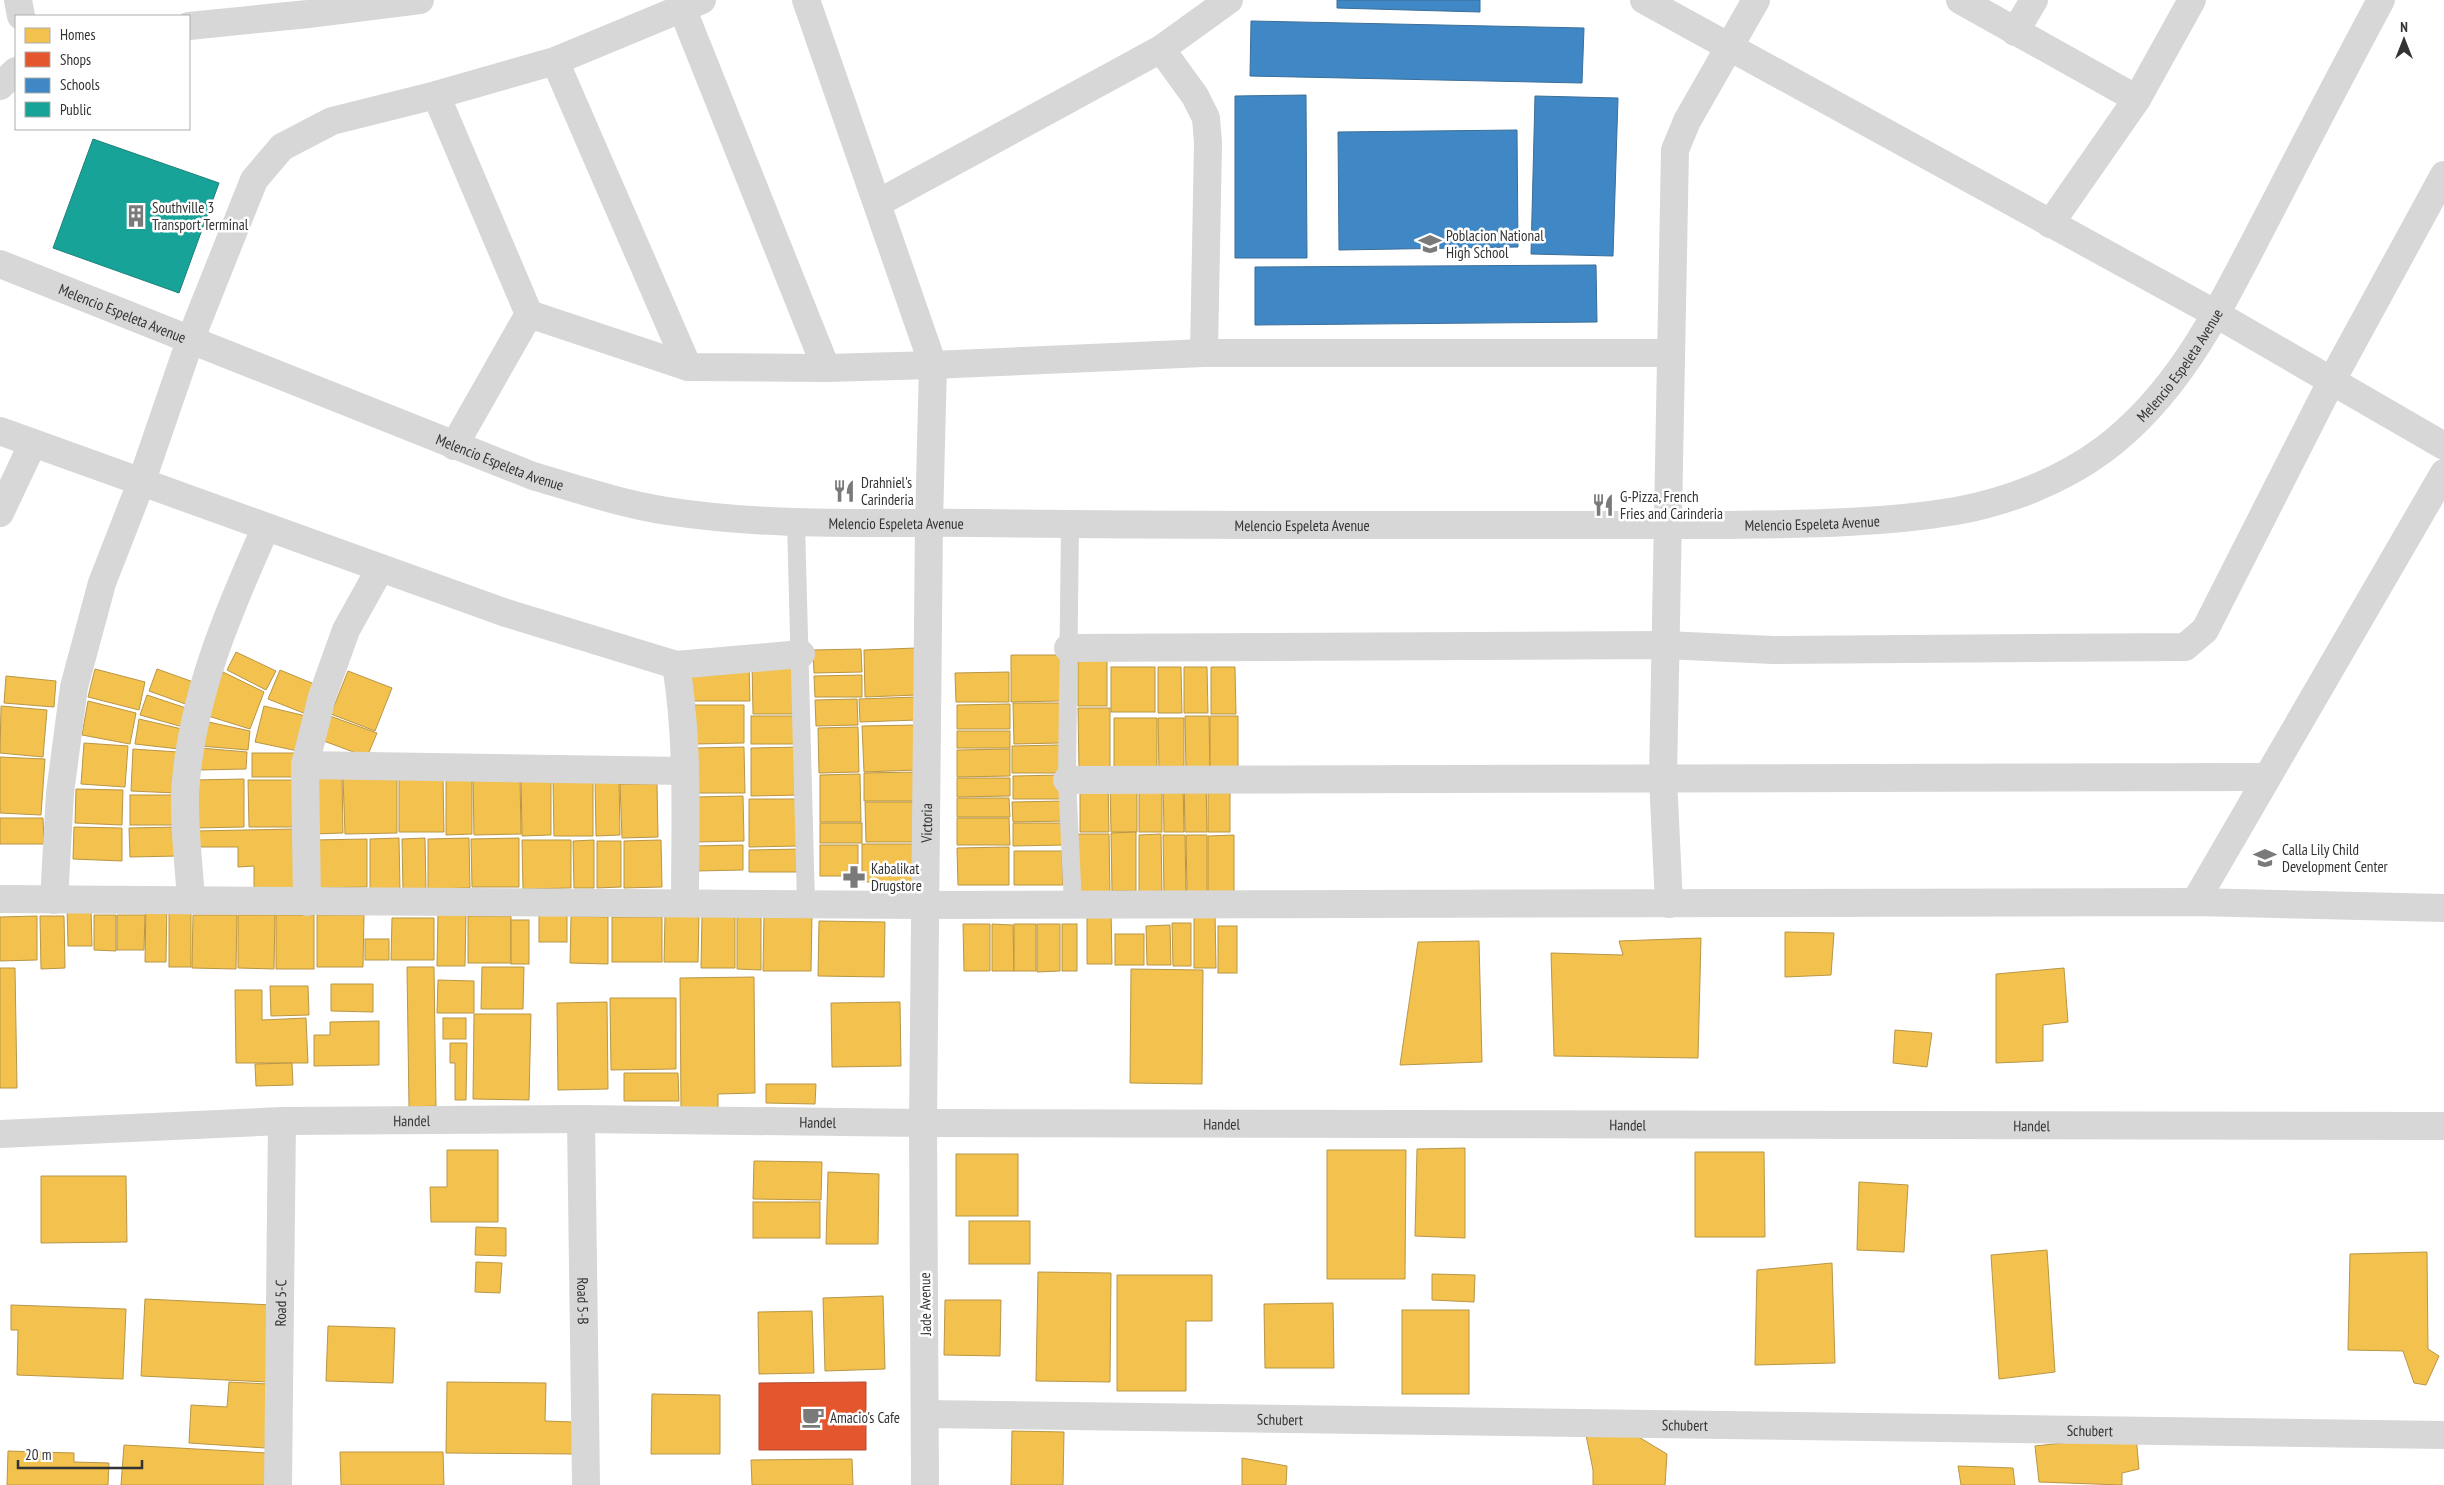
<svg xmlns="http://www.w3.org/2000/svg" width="2444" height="1485" font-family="'PT Sans Narrow',sans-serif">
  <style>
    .homes { fill: #f2c14e; stroke: #b99646 }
    .shops { fill: #e4572e; stroke: #af4c30 }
    .schools { fill: #3f88c5; stroke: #3b6e99 }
    .public { fill: #17a398; stroke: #1f817a }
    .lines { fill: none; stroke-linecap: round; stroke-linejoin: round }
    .service { stroke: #d7d7d7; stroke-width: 18 }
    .minor { stroke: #d7d7d7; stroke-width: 28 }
    .tertiary { stroke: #d7d7d7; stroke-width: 28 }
    .labels { text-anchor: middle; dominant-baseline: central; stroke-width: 5; stroke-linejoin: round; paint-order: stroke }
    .poi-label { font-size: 15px; fill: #333; stroke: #fff; text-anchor: start }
    .street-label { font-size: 15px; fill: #333; stroke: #fff }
  </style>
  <rect width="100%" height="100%" fill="#fff"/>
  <g class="homes">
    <polygon points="916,648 917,695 865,697 864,650"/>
    <polygon points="861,649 862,672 814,673 813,650"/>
    <polygon points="236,652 276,671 266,690 227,670"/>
    <polygon points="1011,655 1060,655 1060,701 1011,702"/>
    <polygon points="749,660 750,701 689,701 688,661"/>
    <rect x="1078" y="660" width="29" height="46"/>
    <polygon points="800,662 801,714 753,714 752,663"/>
    <rect x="1111" y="667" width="44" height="45"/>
    <polygon points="1158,667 1181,667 1182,713 1158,713"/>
    <polygon points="1184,667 1207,667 1208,713 1184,713"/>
    <polygon points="1211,667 1235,667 1236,714 1211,714"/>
    <polygon points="95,669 145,682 139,710 88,697"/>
    <polygon points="157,669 199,684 191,706 149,691"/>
    <polygon points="280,670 319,686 306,714 268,699"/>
    <polygon points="348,671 392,688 375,731 331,714"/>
    <polygon points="223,672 264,692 250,729 205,715"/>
    <polygon points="1009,672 1009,702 956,702 955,673"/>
    <polygon points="862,675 862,697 815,697 814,676"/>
    <polygon points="6,676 56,681 54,707 4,703"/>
    <polygon points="147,695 189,709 183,727 140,715"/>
    <polygon points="917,697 917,720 860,722 859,699"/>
    <polygon points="857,699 858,725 816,726 815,700"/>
    <polygon points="88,701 136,713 130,744 82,735"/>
    <polygon points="1013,703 1060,703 1060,743 1014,744"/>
    <polygon points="1010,704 1010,729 957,729 957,705"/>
    <polygon points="695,705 744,705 744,743 695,744"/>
    <polygon points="1,706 47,710 43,757 0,753"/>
    <polygon points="264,706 306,716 298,751 255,742"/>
    <polygon points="1078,708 1110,708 1110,769 1079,769"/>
    <polygon points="330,716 377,733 367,757 321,740"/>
    <rect x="751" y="716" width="50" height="28"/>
    <polygon points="1185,716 1209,716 1210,770 1186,770"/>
    <polygon points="1210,716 1238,716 1238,769 1210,770"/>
    <polygon points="1114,718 1157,718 1157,769 1114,770"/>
    <polygon points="1158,718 1184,718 1184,771 1159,771"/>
    <polygon points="139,719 182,729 179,749 135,744"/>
    <polygon points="204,721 250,731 248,750 200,746"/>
    <polygon points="917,725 917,770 864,772 862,726"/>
    <polygon points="858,727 859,772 819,773 818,728"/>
    <rect x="957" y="731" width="53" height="17"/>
    <polygon points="84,743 128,746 125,787 81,784"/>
    <polygon points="1060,745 1061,773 1012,773 1012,746"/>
    <polygon points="744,747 745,793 697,793 696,748"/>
    <polygon points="802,747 802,795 751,796 751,748"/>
    <polygon points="200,748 247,752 246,769 199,770"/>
    <polygon points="133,749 178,752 176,793 131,791"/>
    <polygon points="1010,749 1010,776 957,777 957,750"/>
    <rect x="252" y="753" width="44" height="24"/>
    <polygon points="0,757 45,759 41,815 0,813"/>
    <polygon points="472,772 472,834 446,835 446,773"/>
    <polygon points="919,772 919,801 864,801 864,773"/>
    <polygon points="860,774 861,822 820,822 820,775"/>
    <polygon points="1063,775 1063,799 1013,799 1013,776"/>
    <polygon points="473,776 520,776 521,834 474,835"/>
    <polygon points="521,776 551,776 551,835 522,836"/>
    <polygon points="397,777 397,833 345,834 343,778"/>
    <polygon points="443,777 444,832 399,832 399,778"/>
    <polygon points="314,778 342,778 343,833 314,834"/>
    <polygon points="595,778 619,778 620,835 596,836"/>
    <polygon points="957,778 1010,778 1010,796 957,797"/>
    <polygon points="244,779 244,827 195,828 195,780"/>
    <polygon points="553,779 593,779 593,836 554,836"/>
    <polygon points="248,780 293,780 294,827 249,827"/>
    <polygon points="1184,780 1206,780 1207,832 1185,832"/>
    <rect x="1208" y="780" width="22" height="52"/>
    <polygon points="1080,781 1108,781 1109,832 1080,832"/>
    <polygon points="1110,782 1137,782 1137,832 1111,832"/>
    <rect x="1139" y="782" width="23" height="50"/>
    <polygon points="1163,782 1183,782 1184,832 1164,832"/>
    <polygon points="620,784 657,784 658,837 622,838"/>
    <polygon points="76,789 123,790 122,825 75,823"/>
    <rect x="130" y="795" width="48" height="30"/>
    <polygon points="743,796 744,841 695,842 695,797"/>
    <polygon points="957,798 1009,798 1010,817 957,817"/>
    <polygon points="749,799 800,799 800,846 749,847"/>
    <polygon points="1065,801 1065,821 1013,822 1012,802"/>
    <polygon points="865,802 921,802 921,842 866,842"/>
    <polygon points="0,818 43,818 44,844 0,844"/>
    <polygon points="957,818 1009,818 1010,845 957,845"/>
    <rect x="820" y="823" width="42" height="20"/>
    <polygon points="1013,823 1065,823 1065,845 1013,846"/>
    <polygon points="74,827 122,828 122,861 73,859"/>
    <polygon points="179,827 179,856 130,857 129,828"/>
    <polygon points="296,829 296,888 254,888 254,866 238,867 238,847 195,847 195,831"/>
    <polygon points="1136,832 1136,891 1112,891 1111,833"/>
    <polygon points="1075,834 1109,834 1110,892 1075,892"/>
    <polygon points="1161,834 1162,891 1139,892 1139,835"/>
    <polygon points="1163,835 1185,835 1186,892 1164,892"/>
    <polygon points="1186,835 1207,835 1207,892 1187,892"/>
    <polygon points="1234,835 1234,892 1208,892 1208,836"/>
    <polygon points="399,838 400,891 370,891 370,839"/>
    <polygon points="425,838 426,891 403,891 402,839"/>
    <polygon points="469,838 470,888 428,889 428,839"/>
    <polygon points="519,838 519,887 472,887 471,839"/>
    <polygon points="367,839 367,887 314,888 314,840"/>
    <polygon points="522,840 571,840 571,888 523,889"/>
    <polygon points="594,840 594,888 574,888 573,841"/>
    <polygon points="661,840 662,887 624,888 624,841"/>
    <polygon points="597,841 621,841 621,887 597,888"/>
    <rect x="862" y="844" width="59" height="38"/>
    <polygon points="743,845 743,870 696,871 695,846"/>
    <rect x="820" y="845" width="38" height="31"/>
    <polygon points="1009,847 1009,885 958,885 957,848"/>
    <polygon points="803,849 803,872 749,872 749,850"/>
    <polygon points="1014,851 1062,851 1063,885 1014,885"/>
    <polygon points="146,900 167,900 166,962 145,962"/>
    <polygon points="67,908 91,908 92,946 68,946"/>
    <rect x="169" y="909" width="22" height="58"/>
    <polygon points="1087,909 1111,909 1112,964 1087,964"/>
    <polygon points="438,913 466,913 465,966 437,966"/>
    <polygon points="1194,913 1215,913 1216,968 1194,968"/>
    <polygon points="94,915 116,915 116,951 94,950"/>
    <polygon points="117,915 145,915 144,950 117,950"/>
    <polygon points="193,915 237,915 236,969 192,968"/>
    <polygon points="238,915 275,915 274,969 238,968"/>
    <rect x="276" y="915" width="38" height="54"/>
    <polygon points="317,915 364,915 363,967 317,967"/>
    <rect x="539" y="915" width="28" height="27"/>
    <polygon points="764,915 812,915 811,971 763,971"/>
    <polygon points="37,916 37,960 0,961 0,917"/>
    <polygon points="40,916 64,916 65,968 41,969"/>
    <rect x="468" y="916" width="43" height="47"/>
    <polygon points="571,916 608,917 608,964 570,963"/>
    <polygon points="665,916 699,916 698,962 664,962"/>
    <polygon points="702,916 735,916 735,968 701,968"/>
    <polygon points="737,916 761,916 761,970 737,969"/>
    <rect x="612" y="917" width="50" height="45"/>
    <polygon points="392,918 434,918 434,960 391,960"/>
    <rect x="511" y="920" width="18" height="44"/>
    <polygon points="819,921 885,922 884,977 818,976"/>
    <polygon points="1172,923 1191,923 1191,966 1173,966"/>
    <polygon points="963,924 990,924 990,971 964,971"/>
    <polygon points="992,924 1013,925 1014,971 992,971"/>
    <rect x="1014" y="924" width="22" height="47"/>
    <polygon points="1037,924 1060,924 1060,971 1037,972"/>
    <rect x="1062" y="924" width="15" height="47"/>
    <polygon points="1170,925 1171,965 1147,965 1146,926"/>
    <rect x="1218" y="926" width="19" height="47"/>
    <polygon points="1785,932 1834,933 1831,975 1785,977"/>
    <rect x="1115" y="934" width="29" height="31"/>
    <polygon points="1701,938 1698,1058 1554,1056 1551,953 1623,955 1619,941"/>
    <rect x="365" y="939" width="24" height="21"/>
    <polygon points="1479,941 1482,1062 1400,1065 1418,942"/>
    <polygon points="407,967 434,967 436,1106 409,1107"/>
    <polygon points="482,967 524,967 523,1009 481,1009"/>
    <polygon points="0,968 15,968 17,1088 0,1088"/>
    <polygon points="2064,968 2068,1022 2043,1025 2043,1061 1996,1063 1996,974"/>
    <polygon points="1131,969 1203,970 1202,1084 1130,1083"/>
    <polygon points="754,977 755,1093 718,1094 718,1109 681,1109 680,978"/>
    <polygon points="438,980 474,981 474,1013 437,1013"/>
    <polygon points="331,984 373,984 373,1012 331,1011"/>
    <polygon points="270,986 308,986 309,1015 271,1016"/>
    <polygon points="235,990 262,990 262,1020 306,1018 308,1063 236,1063"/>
    <polygon points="610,998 676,998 676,1069 611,1070"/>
    <polygon points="607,1002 608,1089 558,1090 557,1003"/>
    <polygon points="900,1002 901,1066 832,1067 831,1003"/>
    <polygon points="474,1014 531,1014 529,1100 473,1099"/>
    <rect x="443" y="1018" width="23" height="21"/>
    <polygon points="379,1021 379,1065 314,1066 314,1035 330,1035 330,1022"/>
    <polygon points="1895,1030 1932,1033 1927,1067 1893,1063"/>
    <polygon points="450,1043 467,1043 466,1100 455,1100 455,1063 450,1063"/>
    <polygon points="292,1063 293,1085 256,1086 255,1064"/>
    <polygon points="624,1073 678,1073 679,1101 624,1101"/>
    <polygon points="766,1084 816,1084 815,1104 766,1103"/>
    <polygon points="1465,1148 1465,1238 1415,1236 1417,1149"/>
    <polygon points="447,1150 498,1150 498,1222 431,1222 430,1187 447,1187"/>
    <polygon points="1327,1150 1406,1150 1405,1279 1327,1279"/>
    <polygon points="1695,1152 1764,1152 1765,1237 1695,1237"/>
    <rect x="956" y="1154" width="62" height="62"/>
    <polygon points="754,1161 822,1162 821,1200 753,1199"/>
    <polygon points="828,1172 879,1174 878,1244 826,1244"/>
    <polygon points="41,1176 126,1176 127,1242 41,1243"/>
    <polygon points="1859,1182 1908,1185 1904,1252 1857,1250"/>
    <rect x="753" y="1202" width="67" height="36"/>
    <rect x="969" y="1221" width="61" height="43"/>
    <polygon points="476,1227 506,1228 506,1256 475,1255"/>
    <polygon points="2047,1250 2055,1372 1999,1379 1991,1255"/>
    <polygon points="2427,1252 2428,1349 2439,1356 2426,1385 2414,1383 2403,1351 2348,1350 2350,1254"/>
    <polygon points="476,1262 502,1263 500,1293 475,1292"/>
    <polygon points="1832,1263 1835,1363 1755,1365 1757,1270"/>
    <polygon points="1038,1272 1111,1273 1110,1382 1036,1381"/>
    <polygon points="1432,1274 1475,1275 1474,1302 1432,1300"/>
    <polygon points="1117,1275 1212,1275 1212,1321 1186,1321 1186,1391 1117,1391"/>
    <polygon points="883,1296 885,1369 825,1371 823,1298"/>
    <polygon points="145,1299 272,1305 268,1382 141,1376"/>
    <polygon points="945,1300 1001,1300 1000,1356 944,1355"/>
    <polygon points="1333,1303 1334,1368 1265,1368 1264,1304"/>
    <polygon points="11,1305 126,1309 123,1379 17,1375 18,1330 11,1330"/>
    <rect x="1402" y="1310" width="67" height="84"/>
    <polygon points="812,1311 814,1373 759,1374 758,1312"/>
    <polygon points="328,1326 395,1328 393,1383 326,1381"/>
    <polygon points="229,1382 268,1384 265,1448 189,1443 191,1405 227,1407"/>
    <polygon points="447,1382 546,1383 545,1421 574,1422 573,1454 446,1453"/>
    <polygon points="652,1394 720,1395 720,1454 651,1454"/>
    <polygon points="1627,1430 1667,1454 1665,1485 1593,1485 1593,1470 1586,1435"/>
    <polygon points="1012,1431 1064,1432 1063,1485 1011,1485"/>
    <polygon points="2136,1435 2139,1469 2122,1473 2122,1485 2039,1482 2035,1446"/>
    <polygon points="124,1445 268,1453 266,1485 121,1485"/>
    <polygon points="8,1451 74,1453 74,1462 109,1463 108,1485 7,1485"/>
    <polygon points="340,1452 443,1452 444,1485 341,1485"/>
    <polygon points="1242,1458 1287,1466 1286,1485 1242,1485"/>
    <polygon points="852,1459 853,1485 752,1485 751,1460"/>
    <polygon points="1958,1466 2013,1468 2015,1485 1961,1485"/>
  </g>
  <polygon class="shops" points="866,1382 866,1450 759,1450 759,1383"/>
  <g class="schools">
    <polygon points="1337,0 1480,0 1480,12 1337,8"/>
    <polygon points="1251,21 1584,28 1582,83 1250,76"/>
    <polygon points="1306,95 1307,258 1235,258 1235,96"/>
    <polygon points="1535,96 1618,98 1613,256 1531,254"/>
    <polygon points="1517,130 1518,247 1339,250 1338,132"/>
    <polygon points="1596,265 1597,322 1255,325 1255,267"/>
  </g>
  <polygon class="public" points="93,139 219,183 179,293 53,248"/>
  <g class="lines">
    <g class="service">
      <polyline points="796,522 806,903"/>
      <polyline points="1070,524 1067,780 1073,904"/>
    </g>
    <g class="minor">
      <polyline points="18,0 21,16"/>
      <polyline points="806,0 933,365 929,523"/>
      <polyline points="1644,0 2216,314 2444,446"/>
      <polyline points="1960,0 2137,99"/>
      <polyline points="682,8 826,368"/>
      <polyline points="189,26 308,14 420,0"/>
      <polyline points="2015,32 2034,0"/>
      <polyline points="1161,49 1195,96 1206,118 1208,143 1204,353"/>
      <polyline points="555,61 688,367"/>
      <polyline points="0,86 16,71"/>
      <polyline points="436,95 529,314 454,446"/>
      <polyline points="878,203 1161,49 1229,0"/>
      <polyline points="2050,224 2137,99 2192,0"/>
      <polyline points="529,314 688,367 826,368 933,365 1204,353 1670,353"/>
      <polyline points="0,431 506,613 676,665 801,654"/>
      <polyline points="0,513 33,443"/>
      <polyline points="1068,648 1665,645 1773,650 2185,647 2205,630 2331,382 2444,175"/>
      <path d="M676,665C689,743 685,824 685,903"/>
      <polyline points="305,765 685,771"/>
      <polyline points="1067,780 2266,777"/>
      <polyline points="0,899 926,905 2195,902 2444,908"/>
      <polyline points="54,900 60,793 74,687 102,583 141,483 191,338 254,180 282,147 332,121 436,95 555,61 702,0"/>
      <path d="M191,900C189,866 184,829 185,794C190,700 228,612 266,527"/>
      <polyline points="307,902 305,765 322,697 346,630 380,569"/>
      <polyline points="2195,902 2444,473"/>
      <polyline points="1669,904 1663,778 1675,150 1687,121 1756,0"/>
      <path id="s1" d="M581,1119L586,1485"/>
      <path id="s2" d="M0,1134L282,1121L581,1119L923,1123L2444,1126"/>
      <path id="s3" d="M926,1414L2444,1435"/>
      <path id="s4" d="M278,1485L282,1121"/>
    </g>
    <g class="tertiary">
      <path id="s5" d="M0,264L533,476C577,489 622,504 667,511C769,527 873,522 976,523C1111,525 1246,525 1381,525C1495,525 1609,526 1722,525C1800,524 1879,524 1956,511C2007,502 2061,481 2103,450C2184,390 2226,295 2272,208C2308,138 2344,69 2381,0"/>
      <path id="s6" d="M925,1485L923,1123L929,523"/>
    </g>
  </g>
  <defs>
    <symbol id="building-bare" viewBox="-9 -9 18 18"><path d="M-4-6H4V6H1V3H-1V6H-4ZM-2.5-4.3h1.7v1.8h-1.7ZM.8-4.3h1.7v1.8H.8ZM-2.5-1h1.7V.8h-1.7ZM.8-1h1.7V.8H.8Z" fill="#7a7a7a" stroke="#fff" stroke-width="2.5" paint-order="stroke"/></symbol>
    <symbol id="school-bare" viewBox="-9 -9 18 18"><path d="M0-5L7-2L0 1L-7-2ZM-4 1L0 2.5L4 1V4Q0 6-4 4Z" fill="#7a7a7a" stroke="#fff" stroke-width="2.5" paint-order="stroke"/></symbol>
    <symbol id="restaurant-bare" viewBox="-9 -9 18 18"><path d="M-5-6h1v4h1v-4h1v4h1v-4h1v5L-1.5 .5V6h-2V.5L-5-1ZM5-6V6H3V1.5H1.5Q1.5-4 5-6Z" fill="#7a7a7a" stroke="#fff" stroke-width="2.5" paint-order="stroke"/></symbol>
    <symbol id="pharmacy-bare" viewBox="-9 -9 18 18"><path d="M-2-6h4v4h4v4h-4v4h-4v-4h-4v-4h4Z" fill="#7a7a7a" stroke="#fff" stroke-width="2.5" paint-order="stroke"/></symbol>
    <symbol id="cafe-bare" viewBox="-9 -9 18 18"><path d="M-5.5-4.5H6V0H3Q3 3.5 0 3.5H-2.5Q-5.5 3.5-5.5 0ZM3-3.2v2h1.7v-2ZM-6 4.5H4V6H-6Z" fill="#7a7a7a" stroke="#fff" stroke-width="2.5" paint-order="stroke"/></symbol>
  </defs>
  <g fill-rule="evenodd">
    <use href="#building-bare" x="120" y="200" width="32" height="32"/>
    <use href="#school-bare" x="1414" y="228" width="32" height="32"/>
    <use href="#restaurant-bare" x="828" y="475" width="32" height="32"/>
    <use href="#restaurant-bare" x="1587" y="489" width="32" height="32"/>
    <use href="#school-bare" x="2249" y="842" width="32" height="32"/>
    <use href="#pharmacy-bare" x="838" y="861" width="32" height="32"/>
    <use href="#cafe-bare" x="797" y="1401" width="32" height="32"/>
  </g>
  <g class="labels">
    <g class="poi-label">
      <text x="152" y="207">Southville 3<tspan x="152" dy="17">Transport Terminal</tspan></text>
      <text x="1446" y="235">Poblacion National<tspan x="1446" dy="17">High School</tspan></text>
      <text x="861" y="482">Drahniel's<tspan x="861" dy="17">Carinderia</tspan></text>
      <text x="1620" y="496">G-Pizza, French<tspan x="1620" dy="17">Fries and Carinderia</tspan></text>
      <text x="2282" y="849">Calla Lily Child<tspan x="2282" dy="17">Development Center</tspan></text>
      <text x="871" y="868">Kabalikat<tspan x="871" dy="17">Drugstore</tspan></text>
      <text x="830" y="1417">Amacio's Cafe</text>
    </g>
    <g class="street-label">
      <text stroke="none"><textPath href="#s5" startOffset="132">Melencio Espeleta Avenue</textPath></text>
      <text stroke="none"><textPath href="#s5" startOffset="2278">Melencio Espeleta Avenue</textPath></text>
      <text stroke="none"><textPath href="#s5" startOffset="538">Melencio Espeleta Avenue</textPath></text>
      <text stroke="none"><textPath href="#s5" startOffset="1858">Melencio Espeleta Avenue</textPath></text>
      <text stroke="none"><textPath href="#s5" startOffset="942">Melencio Espeleta Avenue</textPath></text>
      <text stroke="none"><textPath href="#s5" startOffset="1348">Melencio Espeleta Avenue</textPath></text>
      <text stroke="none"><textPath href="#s6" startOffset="662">Victoria</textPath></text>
      <text stroke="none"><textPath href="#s2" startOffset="412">Handel</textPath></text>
      <text stroke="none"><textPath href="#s2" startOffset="818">Handel</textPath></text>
      <text stroke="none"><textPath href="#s2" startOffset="1222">Handel</textPath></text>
      <text stroke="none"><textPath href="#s2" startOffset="1628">Handel</textPath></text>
      <text stroke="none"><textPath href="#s2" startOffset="2032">Handel</textPath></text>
      <text stroke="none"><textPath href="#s1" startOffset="182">Road 5-B</textPath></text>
      <text stroke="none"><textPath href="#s4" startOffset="182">Road 5-C</textPath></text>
      <text transform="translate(925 1304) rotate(-91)">Jade Avenue</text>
      <text stroke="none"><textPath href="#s3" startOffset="354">Schubert</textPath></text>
      <text stroke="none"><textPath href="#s3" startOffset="759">Schubert</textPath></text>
      <text stroke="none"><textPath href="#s3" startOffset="1164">Schubert</textPath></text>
    </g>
  </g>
  <rect x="15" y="15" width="175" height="115" fill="#ffffff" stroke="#adadad"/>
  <rect x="25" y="28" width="25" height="15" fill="#f2c14e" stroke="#adadad"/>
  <text x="60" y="40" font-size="15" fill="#333333">Homes</text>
  <rect x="25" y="52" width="25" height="15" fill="#e4572e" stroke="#adadad"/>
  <text x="60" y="65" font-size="15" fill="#333333">Shops</text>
  <rect x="25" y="78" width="25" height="15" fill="#3f88c5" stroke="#adadad"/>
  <text x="60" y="90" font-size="15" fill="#333333">Schools</text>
  <rect x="25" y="102" width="25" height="15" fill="#17a398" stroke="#adadad"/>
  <text x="60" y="115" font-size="15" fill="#333333">Public</text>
  <g transform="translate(2404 40)" stroke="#ffffff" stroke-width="4" paint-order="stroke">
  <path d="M0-4L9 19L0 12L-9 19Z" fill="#333333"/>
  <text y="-8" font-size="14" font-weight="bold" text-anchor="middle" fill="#333333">N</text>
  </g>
  <path d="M18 1460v8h124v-8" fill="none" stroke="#333333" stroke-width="2.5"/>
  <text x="25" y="1460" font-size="15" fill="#333333" stroke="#ffffff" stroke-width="4" paint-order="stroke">20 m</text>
</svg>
